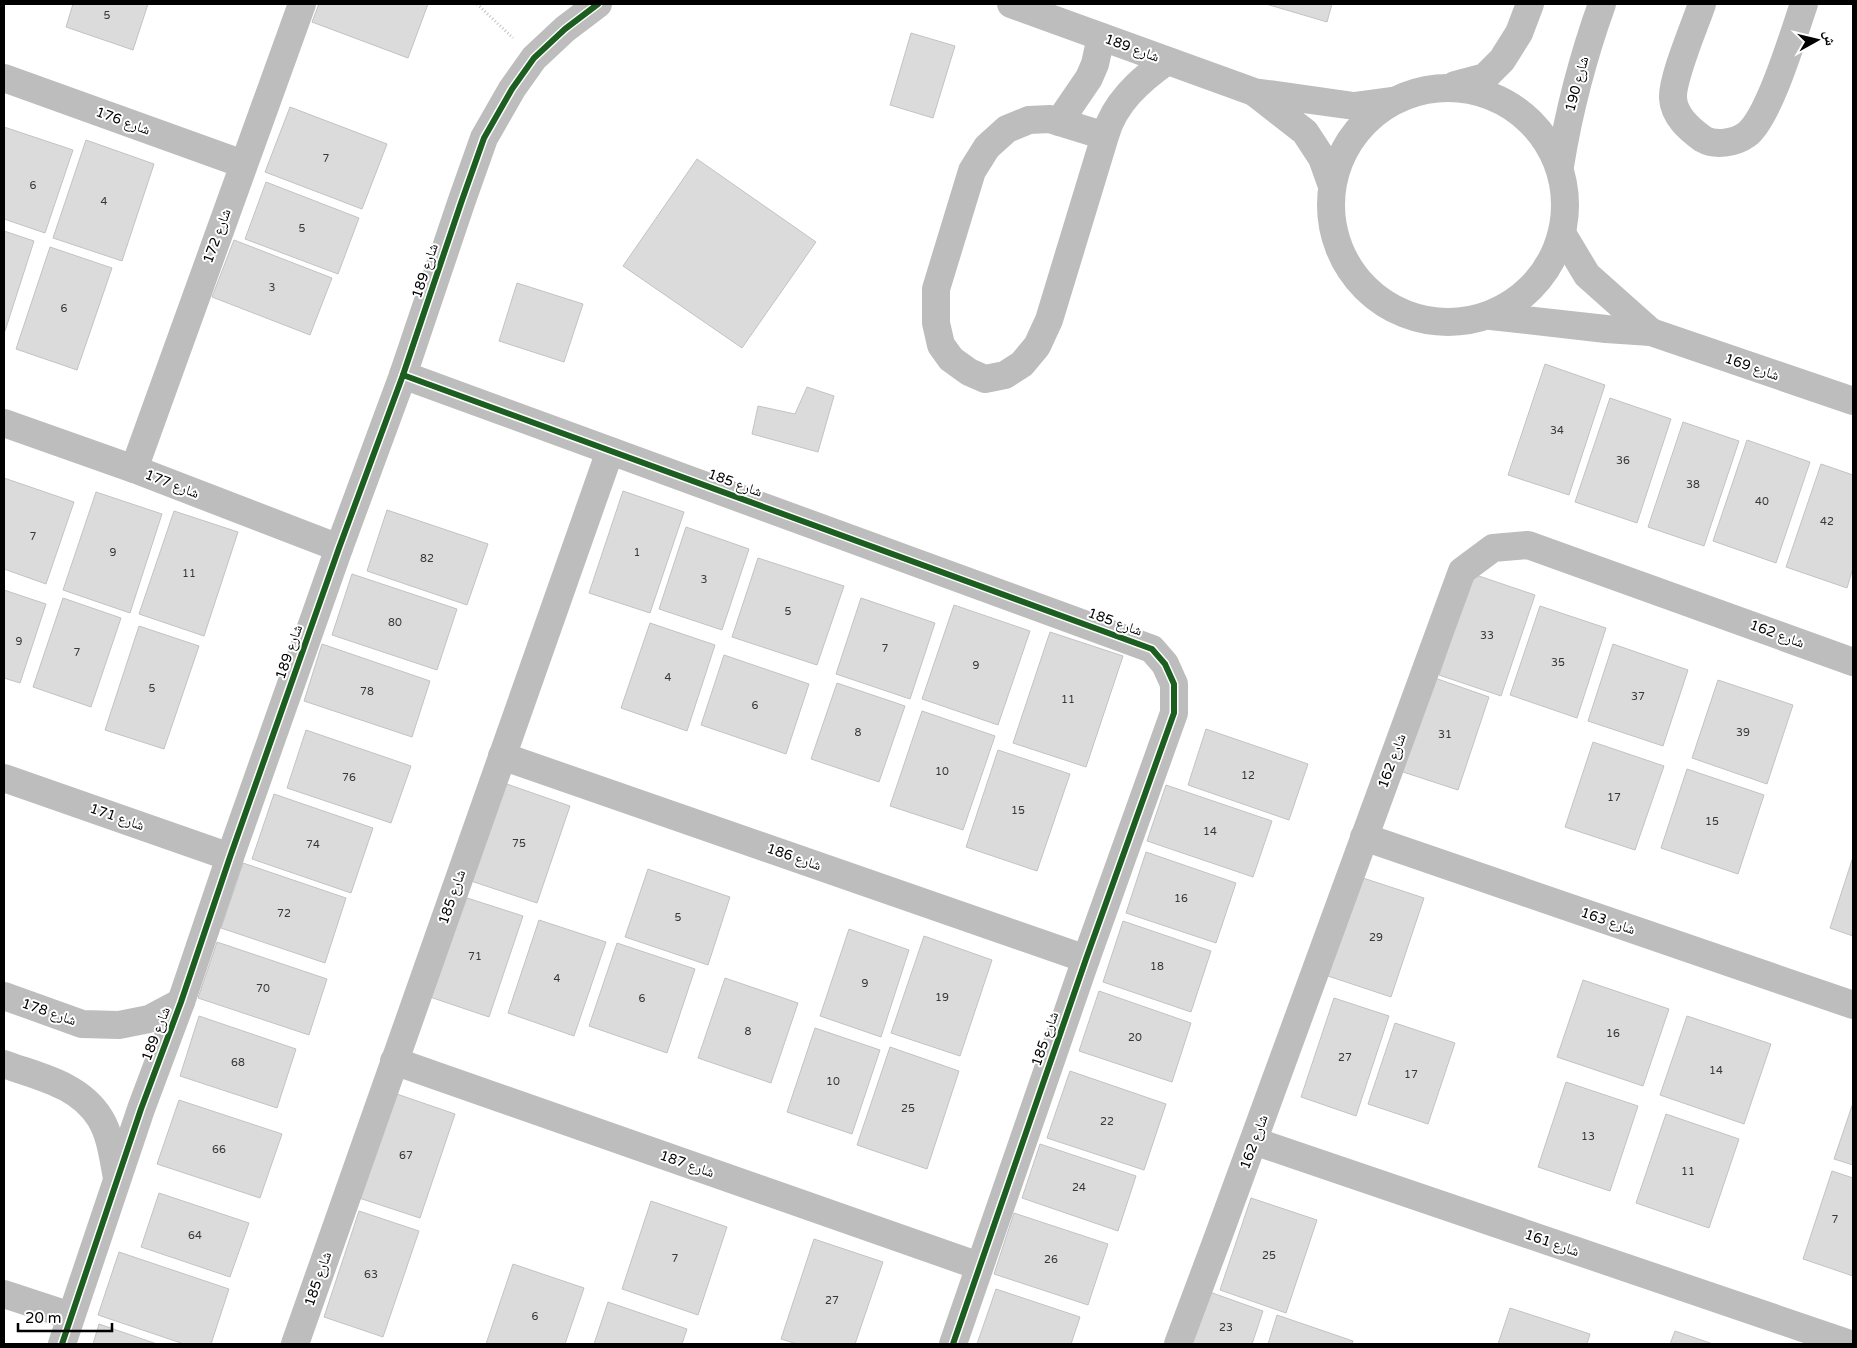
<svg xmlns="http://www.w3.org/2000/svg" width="1857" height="1348" font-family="'Varela Round','Noto Naskh Arabic',sans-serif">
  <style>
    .building { fill: #dbdbdb; stroke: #c3c3c3 }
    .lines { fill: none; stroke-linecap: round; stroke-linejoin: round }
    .path { stroke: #c2c2c2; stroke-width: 3; stroke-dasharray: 1 2.5; stroke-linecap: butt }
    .minor { stroke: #bdbdbd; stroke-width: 28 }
    .cycleway-casing { stroke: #fff; stroke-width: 9 }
    .cycleway { stroke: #1b5e20; stroke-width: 6 }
    .labels { text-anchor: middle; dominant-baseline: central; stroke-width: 4; stroke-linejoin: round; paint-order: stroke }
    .number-label { font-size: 11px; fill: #373737 }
    .street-label { font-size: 14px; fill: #000; stroke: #fff }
  </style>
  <rect width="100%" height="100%" fill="#fff"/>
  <g class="building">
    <polygon points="73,4 148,4 133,50 66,27"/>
    <polygon points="319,4 428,4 408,58 312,22"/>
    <polygon points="1266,4 1332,4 1327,22"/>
    <polygon points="911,33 955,46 933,118 890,105"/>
    <polygon points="290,107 387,144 362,209 265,172"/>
    <polygon points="4,127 73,150 45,233 4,219"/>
    <polygon points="86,140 154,164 122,261 53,238"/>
    <polygon points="697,159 816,242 742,348 623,266"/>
    <polygon points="266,182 359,218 338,274 245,239"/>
    <polygon points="4,231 34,241 5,331 4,331"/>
    <polygon points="234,240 332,278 310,335 212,297"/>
    <polygon points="50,247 112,268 77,370 16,349"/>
    <polygon points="517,283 583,304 564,362 499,341"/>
    <polygon points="1545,364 1605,385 1569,495 1508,475"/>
    <polygon points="807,387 834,396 818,452 752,434 758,406 795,414"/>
    <polygon points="1610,398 1671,419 1637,523 1575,502"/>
    <polygon points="1683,422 1739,441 1704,546 1648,527"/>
    <polygon points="1747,440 1810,462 1776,563 1713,541"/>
    <polygon points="1821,464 1853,475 1853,568 1847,588 1786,567"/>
    <polygon points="4,478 74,502 46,584 4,569"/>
    <polygon points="623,491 684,512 650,613 589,593"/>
    <polygon points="96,492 162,514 130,613 63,590"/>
    <polygon points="387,510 488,544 467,605 367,571"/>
    <polygon points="174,511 238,532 204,636 139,614"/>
    <polygon points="686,527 749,549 722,630 659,609"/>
    <polygon points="758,558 844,586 817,665 732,637"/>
    <polygon points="352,574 457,609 437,670 332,635"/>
    <polygon points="1473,574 1535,595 1501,696 1439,675"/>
    <polygon points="4,590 46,604 20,683 4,678"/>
    <polygon points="63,598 121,618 91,707 33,687"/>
    <polygon points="861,598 935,623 910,699 836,674"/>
    <polygon points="954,605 1030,631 998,725 922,699"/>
    <polygon points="1540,606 1606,628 1577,718 1510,695"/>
    <polygon points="650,623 715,645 687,731 621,708"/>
    <polygon points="139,626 199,646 164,749 105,730"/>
    <polygon points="1050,632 1123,656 1086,767 1013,743"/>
    <polygon points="322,644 430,681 412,737 304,701"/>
    <polygon points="1613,644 1688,670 1663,746 1588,721"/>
    <polygon points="724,655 809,684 786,754 701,725"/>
    <polygon points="1432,677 1489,697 1458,790 1400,771"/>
    <polygon points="1718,680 1793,705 1767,784 1692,758"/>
    <polygon points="837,683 905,706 879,782 811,759"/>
    <polygon points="922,711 995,736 963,830 890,806"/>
    <polygon points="1206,729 1308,764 1289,820 1188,785"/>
    <polygon points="306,730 411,766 391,823 287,788"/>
    <polygon points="1593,742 1664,766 1635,850 1565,827"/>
    <polygon points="998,750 1070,774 1037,871 966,847"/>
    <polygon points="1687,769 1764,795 1738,874 1661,848"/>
    <polygon points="501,782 570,806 537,903 468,880"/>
    <polygon points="1166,785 1272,821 1253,877 1147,841"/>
    <polygon points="274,794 373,828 351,893 252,859"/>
    <polygon points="1146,852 1236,883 1216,943 1126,913"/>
    <polygon points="1853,857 1853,936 1830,928"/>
    <polygon points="243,863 346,898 325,963 221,928"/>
    <polygon points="648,869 730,897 708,965 625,937"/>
    <polygon points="1360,877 1424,898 1391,997 1328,976"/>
    <polygon points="461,896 523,916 489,1017 427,996"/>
    <polygon points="539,920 606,942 574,1036 508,1013"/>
    <polygon points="1123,921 1211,951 1191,1012 1103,982"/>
    <polygon points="849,929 909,950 881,1037 820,1016"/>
    <polygon points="924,936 992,960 960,1056 891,1033"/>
    <polygon points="217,942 327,979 309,1035 198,998"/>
    <polygon points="617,943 695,969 667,1053 589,1026"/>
    <polygon points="725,978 798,1003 771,1083 698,1058"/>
    <polygon points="1583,980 1669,1009 1643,1086 1557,1057"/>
    <polygon points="1099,991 1191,1023 1172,1082 1079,1051"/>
    <polygon points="1334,998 1389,1016 1356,1116 1301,1097"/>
    <polygon points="199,1016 296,1049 277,1108 180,1076"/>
    <polygon points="1687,1016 1771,1044 1744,1124 1660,1095"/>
    <polygon points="1395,1023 1455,1043 1428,1124 1368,1104"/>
    <polygon points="815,1028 880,1050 852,1134 787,1112"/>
    <polygon points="890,1047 959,1071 927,1169 857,1145"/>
    <polygon points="1070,1071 1166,1104 1144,1170 1047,1138"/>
    <polygon points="1566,1082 1638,1106 1610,1191 1538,1167"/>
    <polygon points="391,1092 455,1114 420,1218 356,1197"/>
    <polygon points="179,1100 282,1134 260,1198 157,1164"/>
    <polygon points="1853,1103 1853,1165 1834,1159"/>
    <polygon points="1666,1114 1739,1139 1709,1228 1636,1203"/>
    <polygon points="1040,1144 1136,1176 1118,1231 1022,1198"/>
    <polygon points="1832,1171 1853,1178 1853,1276 1803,1259"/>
    <polygon points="159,1193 249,1223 230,1277 141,1247"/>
    <polygon points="1251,1198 1317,1220 1286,1313 1220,1290"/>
    <polygon points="651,1201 727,1227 698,1315 622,1289"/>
    <polygon points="359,1211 419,1231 383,1337 324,1317"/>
    <polygon points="1014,1213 1108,1244 1088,1305 994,1274"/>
    <polygon points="814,1239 883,1262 855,1344 797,1344 781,1339"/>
    <polygon points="119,1252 229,1289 211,1344 184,1344 98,1315"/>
    <polygon points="513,1264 584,1288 565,1344 486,1344"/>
    <polygon points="996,1289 1080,1317 1071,1344 977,1344"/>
    <polygon points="1207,1291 1263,1311 1252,1344 1190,1344"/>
    <polygon points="608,1302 687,1329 682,1344 594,1344"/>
    <polygon points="1510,1308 1590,1334 1587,1344 1498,1344"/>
    <polygon points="1277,1315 1353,1341 1352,1344 1268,1344"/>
    <polygon points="99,1324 157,1344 93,1344"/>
    <polygon points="1675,1331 1713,1344 1670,1344"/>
  </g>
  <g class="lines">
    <polyline class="path" points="477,4 513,38"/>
    <g class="minor">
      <polyline points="1011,4 1254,92 1354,106 1391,101"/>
      <path d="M1702,4C1695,25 1672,78 1673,98C1674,116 1689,129 1703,139C1715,146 1735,143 1746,135C1769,119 1794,32 1804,4"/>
      <polyline points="4,78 243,164"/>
      <polyline points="1455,85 1485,77 1502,60 1519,33 1530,4"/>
      <circle cx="1448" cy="205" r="117"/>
      <polyline points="1255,93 1305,132 1322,158 1332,186"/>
      <polyline points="1059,122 1089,78 1095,64 1101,37"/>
      <path d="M1105,136L1050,119L1029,120L1007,129L987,147L972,171L936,289V323L941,345L951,359L969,372L985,379L1005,375L1022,364L1037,346L1049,320L1105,136C1114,103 1140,80 1167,61"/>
      <path d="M1560,166C1569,110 1583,57 1602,4"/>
      <polyline points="1563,235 1587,275 1651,332"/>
      <polyline points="1491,316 1606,329 1651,332 1853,401"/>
      <polyline points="403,375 1152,649 1165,664 1174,684 1174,713 1086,959 953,1344"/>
      <polyline points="4,423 134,469 339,548"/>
      <polyline points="134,469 302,4"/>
      <polyline points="502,756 1086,959"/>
      <polyline points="4,778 230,857"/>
      <polyline points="1364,837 1853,1005"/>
      <polyline points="4,996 82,1024 119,1025 149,1019 181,1002"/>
      <polyline points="394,1061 979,1266"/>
      <path d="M4,1064C39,1077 79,1084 100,1118C111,1136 113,1158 117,1178"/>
      <polyline points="1254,1141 1850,1344"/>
      <polyline points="4,1294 71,1316"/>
      <polyline points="62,1344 141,1109 181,1002 230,857 339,548 403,375 461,203 484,138 512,89 534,58 565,29 598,4"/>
      <polyline points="295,1344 610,451"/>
      <path d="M1178,1344C1275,1087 1367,828 1462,571L1493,548L1528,545L1853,662"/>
    </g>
    <defs>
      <g id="cycleway">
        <polyline points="403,375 1152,649 1165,664 1174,684 1174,713 1086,959 953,1344"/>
        <polyline points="62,1344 141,1109 181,1002 230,857 339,548 403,375 461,203 484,138 512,89 534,58 565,29 598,4"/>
      </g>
    </defs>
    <use href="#cycleway" class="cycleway-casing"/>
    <use href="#cycleway" class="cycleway"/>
  </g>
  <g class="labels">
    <g class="number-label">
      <text x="107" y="15">5</text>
      <text x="326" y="158">7</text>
      <text x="33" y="185">6</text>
      <text x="104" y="201">4</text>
      <text x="302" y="228">5</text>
      <text x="272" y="287">3</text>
      <text x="64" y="308">6</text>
      <text x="1557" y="430">34</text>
      <text x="1623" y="460">36</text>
      <text x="1693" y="484">38</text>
      <text x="1762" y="501">40</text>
      <text x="1827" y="521">42</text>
      <text x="33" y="536">7</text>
      <text x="113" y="552">9</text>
      <text x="637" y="552">1</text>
      <text x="427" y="558">82</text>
      <text x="189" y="573">11</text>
      <text x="704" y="579">3</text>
      <text x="788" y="611">5</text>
      <text x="395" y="622">80</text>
      <text x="1487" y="635">33</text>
      <text x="19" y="641">9</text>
      <text x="885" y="648">7</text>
      <text x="77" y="652">7</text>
      <text x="1558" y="662">35</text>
      <text x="976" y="665">9</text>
      <text x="668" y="677">4</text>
      <text x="152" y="688">5</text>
      <text x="367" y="691">78</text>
      <text x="1638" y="696">37</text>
      <text x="1068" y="699">11</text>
      <text x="755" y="705">6</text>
      <text x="858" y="732">8</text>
      <text x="1743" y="732">39</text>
      <text x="1445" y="734">31</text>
      <text x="942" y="771">10</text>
      <text x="1248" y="775">12</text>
      <text x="349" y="777">76</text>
      <text x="1614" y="797">17</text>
      <text x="1018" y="810">15</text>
      <text x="1712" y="821">15</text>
      <text x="1210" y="831">14</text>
      <text x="519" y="843">75</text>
      <text x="313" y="844">74</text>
      <text x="1181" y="898">16</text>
      <text x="284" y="913">72</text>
      <text x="678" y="917">5</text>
      <text x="1376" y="937">29</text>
      <text x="475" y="956">71</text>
      <text x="1157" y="966">18</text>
      <text x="557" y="978">4</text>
      <text x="865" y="983">9</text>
      <text x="263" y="988">70</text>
      <text x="942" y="997">19</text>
      <text x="642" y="998">6</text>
      <text x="748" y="1031">8</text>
      <text x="1613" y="1033">16</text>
      <text x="1135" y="1037">20</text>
      <text x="1345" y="1057">27</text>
      <text x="238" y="1062">68</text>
      <text x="1716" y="1070">14</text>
      <text x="1411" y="1074">17</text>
      <text x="833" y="1081">10</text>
      <text x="908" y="1108">25</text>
      <text x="1107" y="1121">22</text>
      <text x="1588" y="1136">13</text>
      <text x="219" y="1149">66</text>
      <text x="406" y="1155">67</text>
      <text x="1688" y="1171">11</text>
      <text x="1079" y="1187">24</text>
      <text x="1835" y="1219">7</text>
      <text x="195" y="1235">64</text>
      <text x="1269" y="1255">25</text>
      <text x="675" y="1258">7</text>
      <text x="1051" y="1259">26</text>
      <text x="371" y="1274">63</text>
      <text x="832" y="1300">27</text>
      <text x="535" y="1316">6</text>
      <text x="1226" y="1327">23</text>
    </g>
    <g class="street-label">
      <text transform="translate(1132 48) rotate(20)">شارع 189</text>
      <text transform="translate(1577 84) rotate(-75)">شارع 190</text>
      <text transform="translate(123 121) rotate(20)">شارع 176</text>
      <text transform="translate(217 236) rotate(-70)">شارع 172</text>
      <text transform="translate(425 271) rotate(-72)">شارع 189</text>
      <text transform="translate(1752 367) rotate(19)">شارع 169</text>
      <text transform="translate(735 483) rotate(20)">شارع 185</text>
      <text transform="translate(172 484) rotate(21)">شارع 177</text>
      <text transform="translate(1115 622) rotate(20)">شارع 185</text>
      <text transform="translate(1777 634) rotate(20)">شارع 162</text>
      <text transform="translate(289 652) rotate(-71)">شارع 189</text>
      <text transform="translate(1392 761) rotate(-70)">شارع 162</text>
      <text transform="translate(117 817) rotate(19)">شارع 171</text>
      <text transform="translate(794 857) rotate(19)">شارع 186</text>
      <text transform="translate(452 897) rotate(-71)">شارع 185</text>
      <text transform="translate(1608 921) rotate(19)">شارع 163</text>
      <text transform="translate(49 1012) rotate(19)">شارع 178</text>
      <text transform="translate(156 1034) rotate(-69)">شارع 189</text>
      <text transform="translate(1045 1039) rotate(-71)">شارع 185</text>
      <text transform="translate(1254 1142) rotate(-70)">شارع 162</text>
      <text transform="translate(687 1164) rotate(19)">شارع 187</text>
      <text transform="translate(1552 1243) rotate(19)">شارع 161</text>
      <text transform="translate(318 1279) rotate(-71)">شارع 185</text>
    </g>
  </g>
  <rect width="1857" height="1348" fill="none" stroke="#000000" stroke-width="10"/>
  <g transform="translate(1817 40) rotate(82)" stroke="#ffffff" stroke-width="4" paint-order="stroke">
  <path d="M0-4L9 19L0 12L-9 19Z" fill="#000000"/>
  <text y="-8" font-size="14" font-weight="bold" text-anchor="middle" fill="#000000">ش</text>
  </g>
  <path d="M18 1323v8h94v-8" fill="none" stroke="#000000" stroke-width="2.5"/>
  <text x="25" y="1323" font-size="15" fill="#000000" stroke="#ffffff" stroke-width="4" paint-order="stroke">20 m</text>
</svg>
